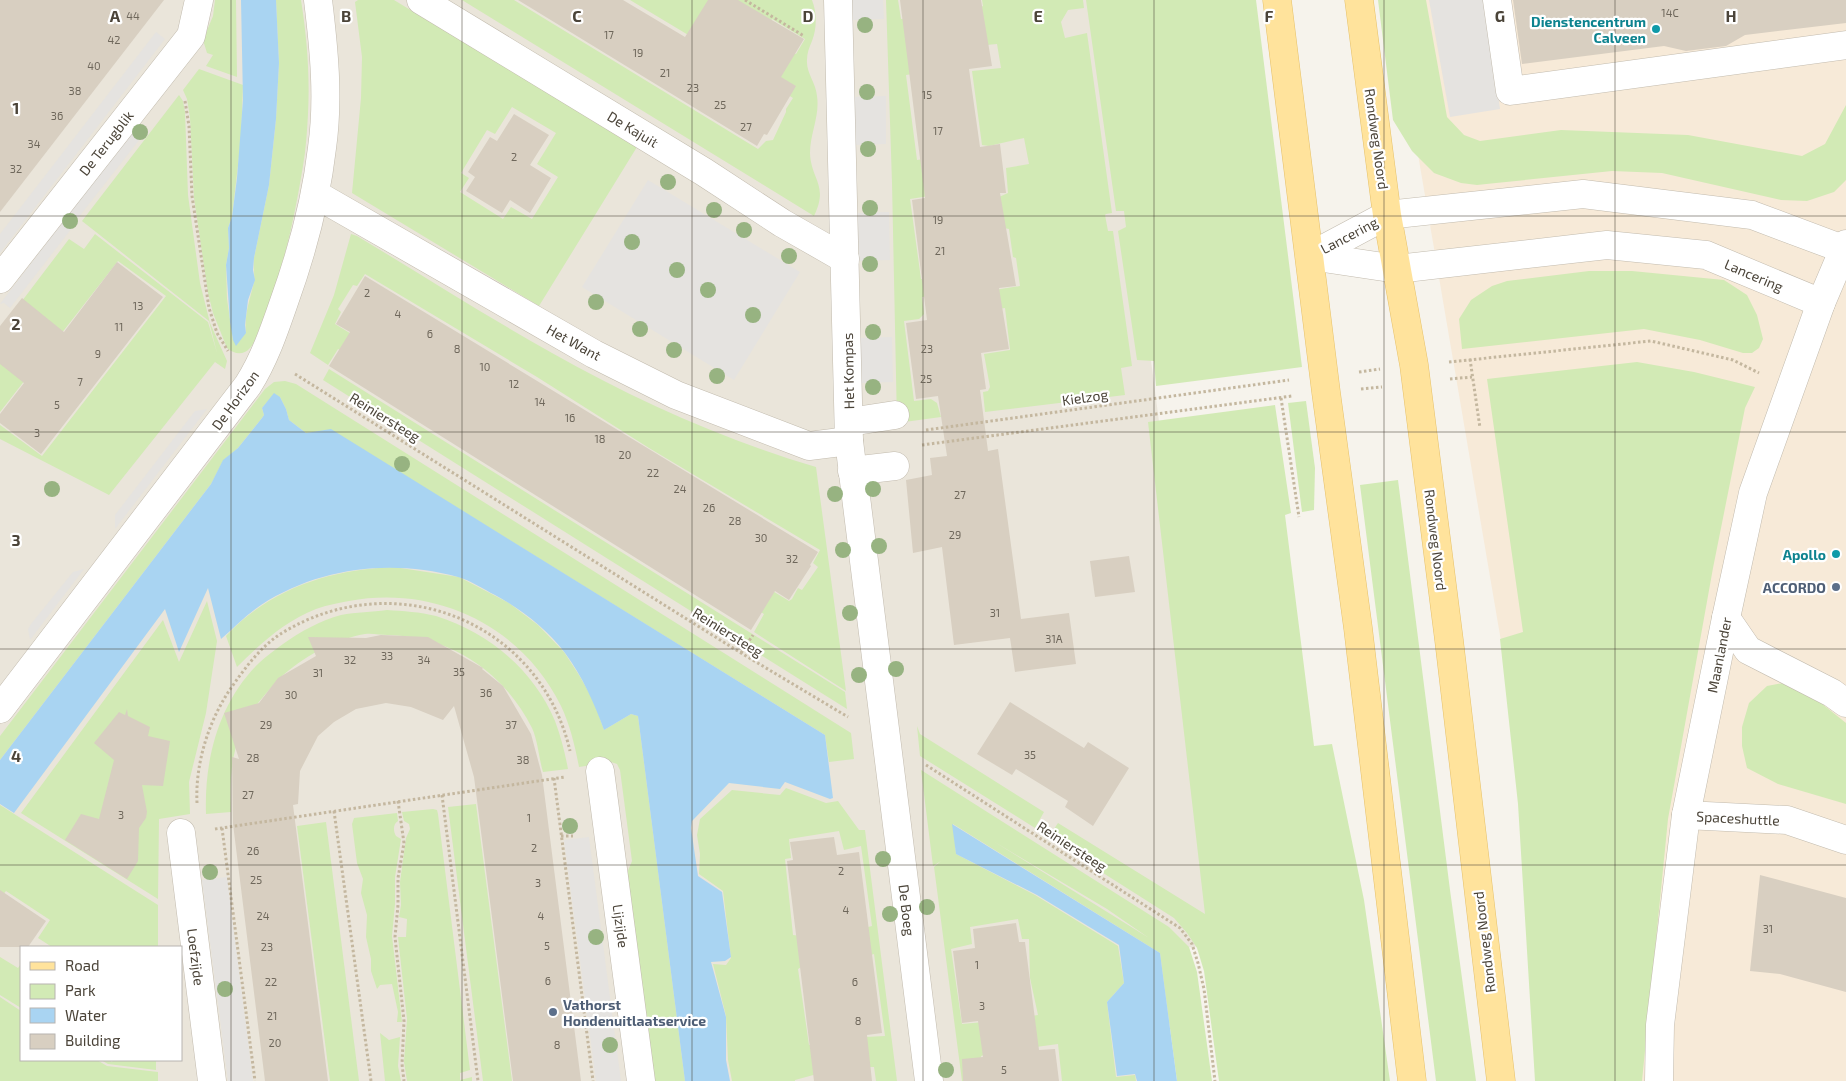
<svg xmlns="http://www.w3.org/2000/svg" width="1846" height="1081" font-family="'Exo 2',sans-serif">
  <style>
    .residential { fill: #eae5da; fill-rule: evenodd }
    .commercial { fill: #f7ead8 }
    .green { fill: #d2eab5; fill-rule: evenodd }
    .parking { fill: #e5e3e0 }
    .water { fill: #a9d4f2 }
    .building { fill: #d8cfc1 }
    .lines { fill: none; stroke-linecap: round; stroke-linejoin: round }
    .minor-casing { stroke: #c2bbae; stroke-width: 29 }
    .major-casing { stroke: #e6c16a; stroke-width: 29 }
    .path { stroke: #c4b79f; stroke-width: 3; stroke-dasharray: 2.5 2.5; stroke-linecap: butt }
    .minor { stroke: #fff; stroke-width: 28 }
    .major { stroke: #ffe39c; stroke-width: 28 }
    .tree { fill: #97b381 }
    .grid { fill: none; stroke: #4b4439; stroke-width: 1; stroke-opacity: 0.55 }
    .culture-dot { fill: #0f9aa8; stroke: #fff; stroke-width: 2 }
    .service-dot { fill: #5c6f8a; stroke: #fff; stroke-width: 2 }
    .labels { text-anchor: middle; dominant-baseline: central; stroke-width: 4.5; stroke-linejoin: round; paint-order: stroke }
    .number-label { font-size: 11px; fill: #6e675b }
    .culture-label { font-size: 14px; font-weight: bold; fill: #0d838f; stroke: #fff; text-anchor: end }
    .street-label { font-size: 14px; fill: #4b4439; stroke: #fff }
    .service-label { font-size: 14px; font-weight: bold; fill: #4e5e75; stroke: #fff; text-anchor: end }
    .grid-label { font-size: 16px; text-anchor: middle; font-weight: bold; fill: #4b4439; stroke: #fff; stroke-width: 4.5; stroke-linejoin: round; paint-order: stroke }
  </style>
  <rect width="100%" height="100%" fill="#f6f3ec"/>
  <path class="residential" d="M0,0H1104L1227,943L1183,948L1160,1081H0ZM21,947H181V1060H21Z"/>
  <polygon class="commercial" points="1395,0 1846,0 1846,1081 1576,1081 1406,84"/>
  <g class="green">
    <polygon points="215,0 236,0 237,77 206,66 213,55 207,53 203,40 213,16"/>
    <path d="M276,0H301C307,38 310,75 308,114C307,131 306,149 303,166C294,221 282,277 260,327C257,334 255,343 250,348C243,356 234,354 227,348L213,313L208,293L194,198L190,118L187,99L183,90L199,69L243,85L241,139L232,217L228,228L229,248L226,265L227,299L233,340L246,333C244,315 250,299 254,282C255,276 253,266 254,258L269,185L276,119L279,63Z"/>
    <path d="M358,0H394L637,147L539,306L352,193L361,98L362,57L355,2ZM512,107L556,133L537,164L558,177L532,219L511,207L503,219L460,192L469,178L461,173L487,130L495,134Z"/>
    <path d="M462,0H514L758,149L766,141L773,140L786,112V109L793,98L630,0H812C817,13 817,28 812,41C809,48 807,53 807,60C806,73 816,83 817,96C820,116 810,133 810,153C811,180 829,185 814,216ZM772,19L805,39L796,54L762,35Z"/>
    <polygon points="886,0 898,0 901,19 981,7 983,6 982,0 1083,0 1084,8 1068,10 1061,22 1065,38 1087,33 1112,213 1106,214 1105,215 1108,231 1113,231 1132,366 1121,368 1125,395 985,412 983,392 988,391 990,387 984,354 1010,350 1010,349 1005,308 972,313 969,294 1020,286 1016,258 1013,257 1009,229 999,227 999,197 1008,193 1006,168 1029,164 1024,138 989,146 982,145 972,71 1001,68 997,44 975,46 926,72 906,75 917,160 951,155 955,192 910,199 921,279 967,273 969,291 922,297 924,314 919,319 904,321 914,401 931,399 937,403 941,417 897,423 892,183"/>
    <polygon points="1086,0 1256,0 1302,367 1156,386 1154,361 1137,360 1118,231 1126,227 1124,211 1116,211"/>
    <polygon points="1378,0 1426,0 1447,117 1464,135 1480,141 1561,130 1688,135 1802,156 1825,144 1846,105 1846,180 1834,192 1807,201 1781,200 1662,173 1612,171 1496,183 1477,185 1461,183 1434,173 1412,151 1393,120"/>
    <polygon points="179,95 183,101 185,112 188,195 200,283 210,323 227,361 225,369 215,362 109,495 0,439 0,425 42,456 166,296 118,261 0,412 0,330 69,239 84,249 95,234 208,322 217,353 209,321 82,221"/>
    <path d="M351,234L357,236C422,275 486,316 552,353C635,400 725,440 816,467L846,691L754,632L764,614L338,349L328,365L310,353L334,295ZM365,274L537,377L649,448L820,550L813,563L818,567L802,590L798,588L792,599L789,601L335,324L341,312L338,309L353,285L357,286Z"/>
    <polygon points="1589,271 1632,271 1724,280 1747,295 1757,315 1763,339 1759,348 1752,353 1743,353 1700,340 1644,329 1462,349 1459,319 1471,300 1492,286 1507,281"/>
    <polygon points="1637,362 1694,372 1755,387 1745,408 1713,568 1668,819 1642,1081 1535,1081 1518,804 1500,639 1523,632 1487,379"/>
    <polygon points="329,369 845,692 847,709 323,380"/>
    <polygon points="285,381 296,384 851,733 854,759 829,762 825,735 331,430 306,433 289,420 286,409 280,397 269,400 262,408 264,415 262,418 238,448 223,461 211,484 0,760 0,736 265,389 274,382"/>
    <polygon points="1306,401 1315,468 1314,510 1302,512 1288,403"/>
    <polygon points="1275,405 1291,513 1285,515 1314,746 1332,744 1364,900 1390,1081 1219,1081 1204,971 1197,948 1187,933 1174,918 1048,838 1058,823 1205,914 1148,422"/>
    <polygon points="1398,480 1450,890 1476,1081 1436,1081 1360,485"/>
    <path d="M394,567L459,577L509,603L538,625L564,652L579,675L594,701L604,730L631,714L638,716L685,1081H654L627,873L632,861L620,770L617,764L611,762L579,767C575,746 570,725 561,706C522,626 436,585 349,601C339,603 327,605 316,609C285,621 260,644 237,667L226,636C269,589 331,569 394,567Z"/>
    <polygon points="207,601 217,641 206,713 189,782 190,814 159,819 158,899 21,813 163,620 179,662"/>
    <path d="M387,610C403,611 420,612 436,616C488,632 534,670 555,721C561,737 565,753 568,769L543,772C539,759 538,741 532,728C504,672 451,636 388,635C381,635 372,633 365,634C335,639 301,658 279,679C265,694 247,714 240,734C230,762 230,783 231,812L206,814C204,759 219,702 259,663C266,656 275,650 283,644C300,632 321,620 341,615C356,612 372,612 387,610Z"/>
    <polygon points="1783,683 1821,703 1846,723 1846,804 1778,784 1747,768 1742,746 1742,727 1749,703 1767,686"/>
    <polygon points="917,726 920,734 1044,812 1035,828 920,756"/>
    <path d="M921,770L1169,927L1189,947L1197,972L1212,1081H1177L1160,953L953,824L956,854L1035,895L1118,946L1124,983L1107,1002L1116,1077L1135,1075L1136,1081H1062L1058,1044L1036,1047L1031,1016L1038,1015L1030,978L1029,939H1022L1018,919L970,927L972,944L951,949L962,1024L984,1022L987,1054L981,1056L984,1081H962L934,867L941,861L933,866ZM993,841L1107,909L1149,938Z"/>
    <polygon points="786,788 826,803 838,801 859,830 865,830 897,1081 876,1081 874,1067 869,1067 865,1037 885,1036 874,954 855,960 852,931 872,926 861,846 844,850 839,831 789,839 791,858 785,859 793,935 801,936 803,966 798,969 809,1045 814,1044 817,1074 795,1080 795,1081 732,1081 728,1060 726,1016 713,964 726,965 731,958 723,891 699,874 700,854 697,835 700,819 732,790 780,795"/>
    <polygon points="476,804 512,1081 483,1081 448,807"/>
    <polygon points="0,805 158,905 158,947 52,947 38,938 50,920 6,891 0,898"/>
    <polygon points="433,809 437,810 438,814 470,1070 460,1073 460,1080 472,1077 472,1081 407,1081 404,1062 407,1019 398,937 406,937 407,919 399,917 401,905 400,882 406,838 410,829 409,824 404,821 402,812"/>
    <path d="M397,813L398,821C393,824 393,831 396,836L401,839L395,877V904L392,936L402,1022H397L398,1012L392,984L380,985L377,989L371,971V959L366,937L367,915L361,893L363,879L357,863L352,824L354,818Z"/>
    <polygon points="326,822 359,1081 330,1081 297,826"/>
    <polygon points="0,957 18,968 21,964 21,1008 0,995"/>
    <polygon points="0,997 21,1011 21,1060 97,1060 107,1066 158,1072 158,1081 0,1081"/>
    <polygon points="380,1033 389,1040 400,1037 398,1066 401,1081 385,1081"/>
    <polygon points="101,1060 109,1060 112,1062 113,1060 156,1060 156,1070 108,1064"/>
  </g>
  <g class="parking">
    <polygon points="850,0 883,0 884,19 851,20"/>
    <polygon points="1429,0 1485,0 1500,109 1450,117"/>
    <polygon points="156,32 165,39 0,253 0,234"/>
    <polygon points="886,96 886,144 853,145 852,97"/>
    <polygon points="134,130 134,134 140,139 78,218 73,213 68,214"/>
    <polygon points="648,180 800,272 734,380 582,287"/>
    <polygon points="889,212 890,260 857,261 856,213"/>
    <polygon points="65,219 66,222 72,228 10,308 4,303 0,304"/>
    <polygon points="892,337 893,382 860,383 859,338"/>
    <polygon points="207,409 115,529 115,515 195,411"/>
    <polygon points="84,569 30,640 28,629 31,624 73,572"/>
    <polygon points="589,837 621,1081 596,1081 564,840"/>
    <polygon points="227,877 253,1081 228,1081 202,880"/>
  </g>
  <g class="water">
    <polygon points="241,0 276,0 279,63 276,119 269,185 254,258 253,270 255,280 248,300 245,325 246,333 236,346 233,340 230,322 226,265 229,248 228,228 232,217 237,178 243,100"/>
    <path d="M274,393L280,397L286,409L289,420L306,433L331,429L825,735L833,798L830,799L785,782L780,789L729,783L692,821L691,828L698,876L722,892L731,957L725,961L711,962L726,1017V1060L730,1081H685L638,716L631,714L604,730C594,702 582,676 565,653C547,629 521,609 495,595C483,589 470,580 458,577C391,559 320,567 261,605C246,615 234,628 221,639L208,588L179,652L165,609L14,813L0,804V760L211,484L223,460L238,448L262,418L264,415L262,408Z"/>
    <polygon points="952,824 1160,953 1177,1081 1137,1081 1135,1074 1117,1076 1107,1002 1124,983 1119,945 1037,895 956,854"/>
  </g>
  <g class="building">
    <polygon points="0,0 164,0 0,212"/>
    <polygon points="518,0 623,0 685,37 708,0 738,0 804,39 781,77 796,86 767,135 764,134 757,146"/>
    <polygon points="900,0 981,0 992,66 969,69 980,147 1000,144 1006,193 1000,193 1016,286 999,288 1009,349 981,353 986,389 980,390 988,451 998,449 1021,619 1069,613 1076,664 1015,672 1010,638 954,645 942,547 913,553 906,480 932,475 930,458 947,456 938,396 916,399 906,323 927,320 912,200 925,198"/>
    <polygon points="1513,0 1846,0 1846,23 1745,35 1726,46 1686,51 1664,46 1522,64"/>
    <polygon points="514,114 549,135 530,165 551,178 530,213 510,200 502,213 466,191 475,177 468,172 490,137 497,141"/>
    <polygon points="117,262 163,297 41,454 0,423 0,414 24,383 0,364 0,326 22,298 64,332"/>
    <polygon points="365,276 818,552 810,565 811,566 789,600 775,591 751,630 329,366 350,332 336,324"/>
    <polygon points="1129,556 1135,592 1095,597 1090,561"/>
    <polygon points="381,635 428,637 483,668 482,669 503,686 531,734 542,775 581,1081 513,1081 474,777 454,706 443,720 411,707 386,703 356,709 334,722 318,736 300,771 298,804 293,805 328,1081 265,1081 233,824 232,757 239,759 224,713 259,703 278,678 316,656 308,637 366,638"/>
    <polygon points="1010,702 1084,748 1088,742 1129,768 1093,826 1065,807 1068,801 1016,769 1012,775 977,754"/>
    <polygon points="127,709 128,716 150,727 148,736 170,741 163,786 142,785 147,812 146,818 139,828 138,861 127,879 65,840 81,814 99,819 114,760 94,743 119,712 125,715"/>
    <polygon points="834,837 837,855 859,852 882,1033 867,1035 872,1081 814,1081 787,861 793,860 790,842"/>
    <polygon points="1760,875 1846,898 1846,992 1780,974 1750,971"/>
    <polygon points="0,890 46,921 28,947 0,947"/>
    <polygon points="1016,923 1019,942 1025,942 1039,1050 1055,1049 1059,1081 963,1081 962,1059 983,1057 978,1021 962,1023 953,951 975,948 973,929"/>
  </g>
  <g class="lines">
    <defs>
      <g id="minor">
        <polyline points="421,0 704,172 782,223 845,259"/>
        <polyline points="838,0 849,441 929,1081"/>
        <polyline points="1497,0 1510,91 1846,45"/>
        <polyline points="315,194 594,354 676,395 809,446 849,441"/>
        <polyline points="1310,256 1387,215 1583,194 1752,215 1843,249"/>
        <polyline points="1310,256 1397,269 1607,245 1706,255 1821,303"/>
        <polyline points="0,279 191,36 199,0"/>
        <polyline points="849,422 895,415"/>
        <polyline points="852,471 895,466"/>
        <polyline points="1726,618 1748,650 1832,693 1846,703"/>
        <path d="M0,709L248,385C264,360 274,331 284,302C302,252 316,200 322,148C329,99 324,49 318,0"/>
        <polyline points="600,771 641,1081"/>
        <polyline points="1686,815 1787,820 1846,840"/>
        <polyline points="181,833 212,1081"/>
        <polyline points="1659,1081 1660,1025 1686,815 1726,618 1753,493 1821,303 1846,244"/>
      </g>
      <g id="major">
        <polyline points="1277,0 1326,392 1358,628 1412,1081"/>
        <polyline points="1359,0 1387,215 1414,365 1449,640 1501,1081"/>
      </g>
    </defs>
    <use href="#minor" class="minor-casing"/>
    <use href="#major" class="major-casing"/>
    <g class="path">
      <polyline points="745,0 804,36"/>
      <polyline points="185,101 189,126 192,196 209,308 217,333 228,351"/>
      <polyline points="1470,359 1480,428"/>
      <polyline points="1449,362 1651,341 1733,360 1759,373"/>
      <polyline points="1359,372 1380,369"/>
      <polyline points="295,374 741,653 848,717"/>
      <polyline points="1450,379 1472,377"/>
      <polyline points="1361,389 1382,387"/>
      <polyline points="1281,398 1299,517"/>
      <polyline points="926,430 1289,380"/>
      <polyline points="922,445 1292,396"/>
      <polyline points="741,653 753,635"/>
      <polyline points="926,765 1180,928 1192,944 1198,963 1204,989 1215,1081"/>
      <polyline points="554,778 593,1081"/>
      <polyline points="442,795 478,1081"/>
      <polyline points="398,801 404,843 398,878 398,905 395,937 404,1021 402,1064 404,1081"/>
      <path d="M197,803C195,763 209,720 231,688C245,668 261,646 282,633C395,564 540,621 570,751"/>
      <polyline points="334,811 371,1081"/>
      <polyline points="222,828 255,1081"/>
      <polyline points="215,829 565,777"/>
      <polyline points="561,836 573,836"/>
    </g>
    <use href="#minor" class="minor"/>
    <use href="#major" class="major"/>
  </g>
  <g class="tree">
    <circle cx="865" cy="25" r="8"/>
    <circle cx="867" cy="92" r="8"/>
    <circle cx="140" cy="132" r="8"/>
    <circle cx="868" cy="149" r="8"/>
    <circle cx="668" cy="182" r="8"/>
    <circle cx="870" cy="208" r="8"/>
    <circle cx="714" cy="210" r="8"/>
    <circle cx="70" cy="221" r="8"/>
    <circle cx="744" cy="230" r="8"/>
    <circle cx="632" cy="242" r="8"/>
    <circle cx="789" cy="256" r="8"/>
    <circle cx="870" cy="264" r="8"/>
    <circle cx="677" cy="270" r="8"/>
    <circle cx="708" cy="290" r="8"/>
    <circle cx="596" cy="302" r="8"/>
    <circle cx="753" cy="315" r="8"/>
    <circle cx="640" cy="329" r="8"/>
    <circle cx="873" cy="332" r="8"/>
    <circle cx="674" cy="350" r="8"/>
    <circle cx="717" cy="376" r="8"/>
    <circle cx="873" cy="387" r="8"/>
    <circle cx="402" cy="464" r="8"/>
    <circle cx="52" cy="489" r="8"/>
    <circle cx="873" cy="489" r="8"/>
    <circle cx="835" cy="494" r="8"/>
    <circle cx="879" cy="546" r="8"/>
    <circle cx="843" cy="550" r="8"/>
    <circle cx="850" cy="613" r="8"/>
    <circle cx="896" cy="669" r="8"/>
    <circle cx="859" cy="675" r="8"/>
    <circle cx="570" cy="826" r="8"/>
    <circle cx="883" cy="859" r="8"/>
    <circle cx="210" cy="872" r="8"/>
    <circle cx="927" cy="907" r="8"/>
    <circle cx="890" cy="914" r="8"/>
    <circle cx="596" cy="937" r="8"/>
    <circle cx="225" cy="989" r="8"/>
    <circle cx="610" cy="1045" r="8"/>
    <circle cx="946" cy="1070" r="8"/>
  </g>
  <path class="grid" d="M231,0V1081M462,0V1081M692,0V1081M923,0V1081M1154,0V1081M1384,0V1081M1615,0V1081M0,216H1846M0,432H1846M0,649H1846M0,865H1846"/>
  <g class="culture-dot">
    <circle cx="1656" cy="29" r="5"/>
    <circle cx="1836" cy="554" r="5"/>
  </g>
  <g class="service-dot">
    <circle cx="1836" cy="587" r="5"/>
    <circle cx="553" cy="1012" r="5"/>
  </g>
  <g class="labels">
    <g class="number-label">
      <text x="1670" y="12">14C</text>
      <text x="133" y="15">44</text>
      <text x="609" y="34">17</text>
      <text x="114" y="39">42</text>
      <text x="638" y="52">19</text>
      <text x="94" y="65">40</text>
      <text x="665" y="72">21</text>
      <text x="693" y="87">23</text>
      <text x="75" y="90">38</text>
      <text x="927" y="94">15</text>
      <text x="720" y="104">25</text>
      <text x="57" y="115">36</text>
      <text x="746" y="126">27</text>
      <text x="938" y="130">17</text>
      <text x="34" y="143">34</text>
      <text x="514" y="156">2</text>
      <text x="16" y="168">32</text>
      <text x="938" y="219">19</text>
      <text x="940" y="250">21</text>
      <text x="367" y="292">2</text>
      <text x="138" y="305">13</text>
      <text x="398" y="313">4</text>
      <text x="119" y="326">11</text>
      <text x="430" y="333">6</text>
      <text x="457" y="348">8</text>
      <text x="927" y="348">23</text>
      <text x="98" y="353">9</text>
      <text x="485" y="366">10</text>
      <text x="926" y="378">25</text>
      <text x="80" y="381">7</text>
      <text x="514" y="383">12</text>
      <text x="540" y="401">14</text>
      <text x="57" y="404">5</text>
      <text x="570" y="417">16</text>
      <text x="37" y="432">3</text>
      <text x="600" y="438">18</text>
      <text x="625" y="454">20</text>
      <text x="653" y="472">22</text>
      <text x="680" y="488">24</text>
      <text x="960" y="494">27</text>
      <text x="709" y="507">26</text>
      <text x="735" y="520">28</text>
      <text x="955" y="534">29</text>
      <text x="761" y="537">30</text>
      <text x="792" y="558">32</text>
      <text x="995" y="612">31</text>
      <text x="1054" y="638">31A</text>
      <text x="387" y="655">33</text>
      <text x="350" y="659">32</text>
      <text x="424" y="659">34</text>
      <text x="459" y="671">35</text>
      <text x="318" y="672">31</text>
      <text x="486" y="692">36</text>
      <text x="291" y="694">30</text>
      <text x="266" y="724">29</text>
      <text x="511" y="724">37</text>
      <text x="1030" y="754">35</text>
      <text x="253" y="757">28</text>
      <text x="523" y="759">38</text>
      <text x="248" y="794">27</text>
      <text x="121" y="814">3</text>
      <text x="529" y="817">1</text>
      <text x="534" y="847">2</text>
      <text x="253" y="850">26</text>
      <text x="841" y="870">2</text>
      <text x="256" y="879">25</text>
      <text x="538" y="882">3</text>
      <text x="846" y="909">4</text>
      <text x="263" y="915">24</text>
      <text x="541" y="915">4</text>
      <text x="1768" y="928">31</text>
      <text x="547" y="945">5</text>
      <text x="267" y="946">23</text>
      <text x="977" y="964">1</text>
      <text x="548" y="980">6</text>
      <text x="271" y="981">22</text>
      <text x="855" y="981">6</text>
      <text x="982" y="1005">3</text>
      <text x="272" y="1015">21</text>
      <text x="858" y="1020">8</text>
      <text x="275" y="1042">20</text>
      <text x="557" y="1044">8</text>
      <text x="1004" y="1069">5</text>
    </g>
    <g class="culture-label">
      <text x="1646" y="21">Dienstencentrum<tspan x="1646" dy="16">Calveen</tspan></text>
      <text x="1826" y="554">Apollo</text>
    </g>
    <g class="street-label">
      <text transform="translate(633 129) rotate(31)">De Kajuit</text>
      <text transform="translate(1377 139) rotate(82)">Rondweg Noord</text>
      <text transform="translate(106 143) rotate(-52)">De Terugblik</text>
      <text transform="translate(1349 235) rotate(-28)">Lancering</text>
      <text transform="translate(1754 275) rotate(23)">Lancering</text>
      <text transform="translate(574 342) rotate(29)">Het Want</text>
      <text transform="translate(848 371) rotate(-91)">Het Kompas</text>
      <text transform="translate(1085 397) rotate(-8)">Kielzog</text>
      <text transform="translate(235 400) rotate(-54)">De Horizon</text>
      <text transform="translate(385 417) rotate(32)">Reiniersteeg</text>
      <text transform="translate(1436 540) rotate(83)">Rondweg Noord</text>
      <text transform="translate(728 632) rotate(32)">Reiniersteeg</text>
      <text transform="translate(1719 655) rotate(-79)">Maanlander</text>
      <text transform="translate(1738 818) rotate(3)">Spaceshuttle</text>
      <text transform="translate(1072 846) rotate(33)">Reiniersteeg</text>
      <text transform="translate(907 910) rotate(83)">De Boeg</text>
      <text transform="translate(621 926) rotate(82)">Lijzijde</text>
      <text transform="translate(1484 942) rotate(-97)">Rondweg Noord</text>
      <text transform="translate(196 957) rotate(83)">Loefzijde</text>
    </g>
    <g class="service-label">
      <text x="1826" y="587">ACCORDO</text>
      <text x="563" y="1004" text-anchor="start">Vathorst<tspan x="563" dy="16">Hondenuitlaatservice</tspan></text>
    </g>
  </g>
  <g class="grid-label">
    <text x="115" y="22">A</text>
    <text x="346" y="22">B</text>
    <text x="577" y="22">C</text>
    <text x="808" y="22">D</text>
    <text x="1038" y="22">E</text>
    <text x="1269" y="22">F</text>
    <text x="1500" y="22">G</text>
    <text x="1731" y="22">H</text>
    <text x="16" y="114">1</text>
    <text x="16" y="330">2</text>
    <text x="16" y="546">3</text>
    <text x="16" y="762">4</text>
  </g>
  <rect x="20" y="946" width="162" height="115" fill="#ffffff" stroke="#b7b4b0"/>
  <rect x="30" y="962" width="25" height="8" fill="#ffe39c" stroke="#b7b4b0"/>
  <text x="65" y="971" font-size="15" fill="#4b4439">Road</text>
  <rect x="30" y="984" width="25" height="15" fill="#d2eab5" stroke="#b7b4b0"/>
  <text x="65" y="996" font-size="15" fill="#4b4439">Park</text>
  <rect x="30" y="1008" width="25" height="15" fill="#a9d4f2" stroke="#b7b4b0"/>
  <text x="65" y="1021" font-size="15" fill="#4b4439">Water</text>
  <rect x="30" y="1034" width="25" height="15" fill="#d8cfc1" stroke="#b7b4b0"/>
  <text x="65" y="1046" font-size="15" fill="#4b4439">Building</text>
</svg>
